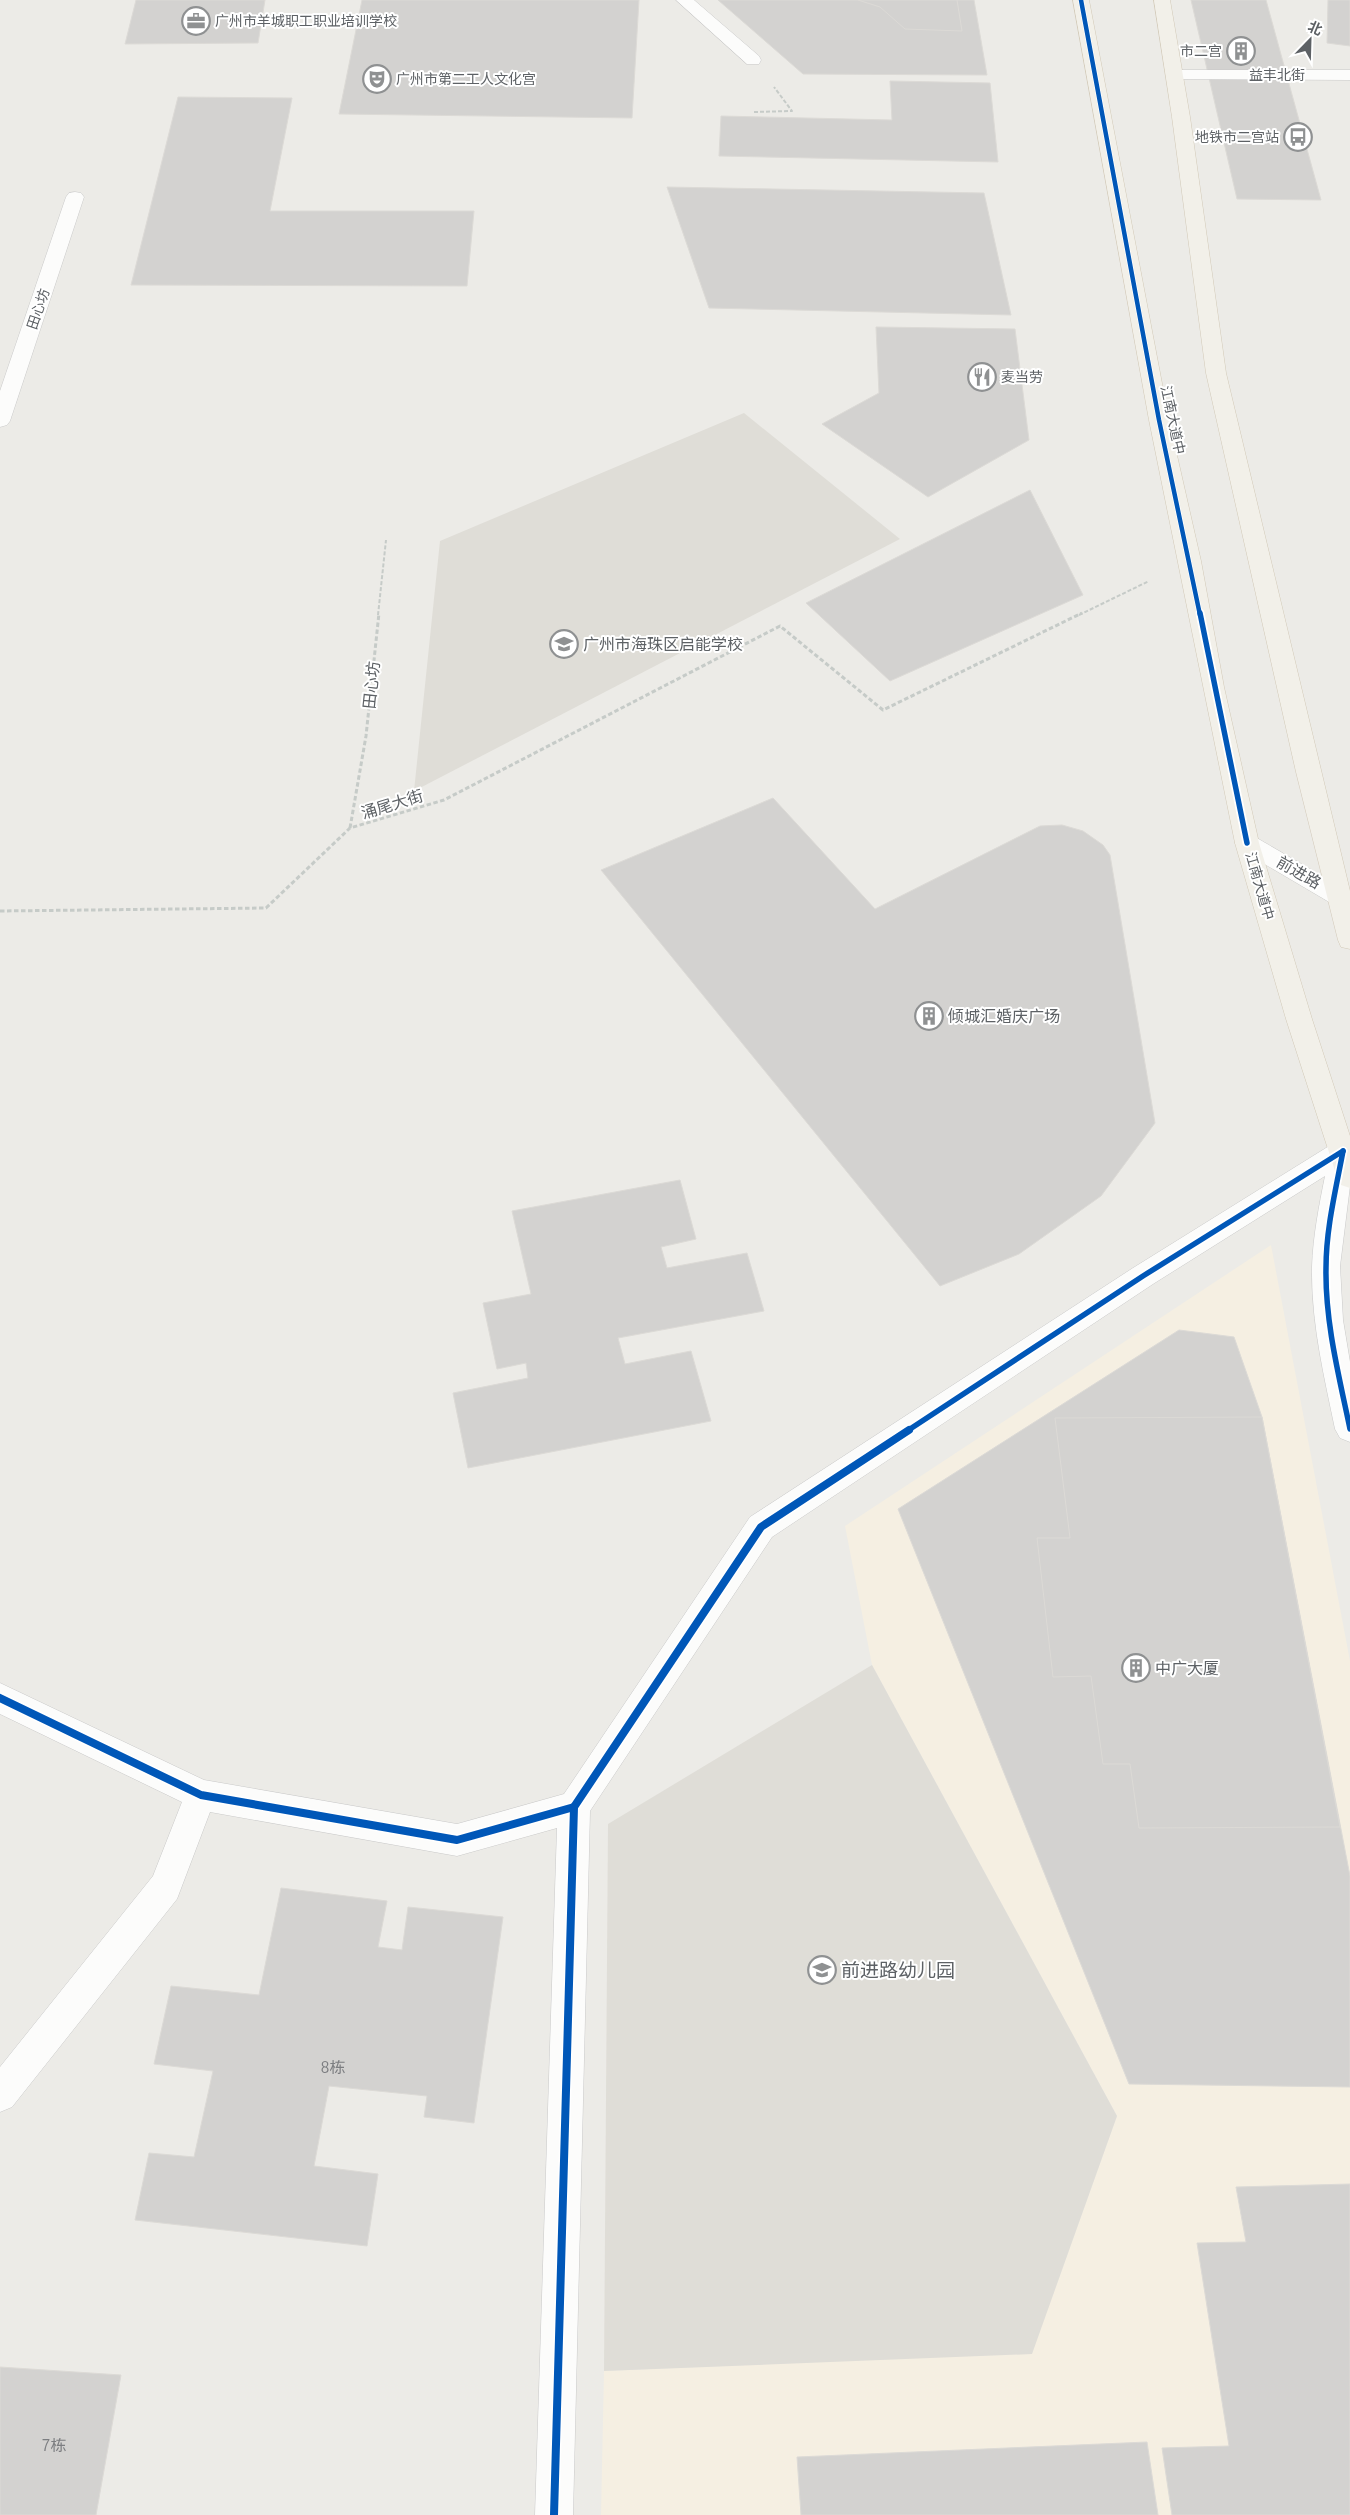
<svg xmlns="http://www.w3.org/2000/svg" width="1350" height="2515" font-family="Ubuntu,'Noto Sans SC',sans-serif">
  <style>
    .commercial { fill: #f5efe2 }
    .education { fill: #dfddd7 }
    .building { fill: #d3d2d0; stroke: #dcdad6 }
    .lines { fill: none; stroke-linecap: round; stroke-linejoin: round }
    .service-casing { stroke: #c9c9c9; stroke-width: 1 }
    .minor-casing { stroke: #c9c9c9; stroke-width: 1 }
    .secondary-casing { stroke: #c9c9c8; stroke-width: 1 }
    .primary-casing { stroke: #d2c9b7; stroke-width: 1 }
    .path-far1 { stroke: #c6cbc8; stroke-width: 2; stroke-dasharray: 4 2; stroke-linecap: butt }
    .path { stroke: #c6cbc8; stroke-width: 3; stroke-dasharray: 4.5 2.5; stroke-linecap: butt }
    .service { fill: #fcfcfb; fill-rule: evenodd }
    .minor { fill: #fcfcfb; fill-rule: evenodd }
    .secondary { fill: #fcfcfb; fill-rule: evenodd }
    .primary { fill: #f2f0e9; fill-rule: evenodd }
    .cycleway-far2-casing { stroke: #fff; stroke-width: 6 }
    .cycleway-far1-casing { stroke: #fff; stroke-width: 9 }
    .cycleway-casing { stroke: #fff; stroke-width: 11 }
    .cycleway-far2 { stroke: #0057b8; stroke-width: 4.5 }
    .cycleway-far1 { stroke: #0057b8; stroke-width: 5.5 }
    .cycleway { stroke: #0057b8; stroke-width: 8 }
    .labels { text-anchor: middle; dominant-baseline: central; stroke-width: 4; stroke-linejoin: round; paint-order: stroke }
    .far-poi-label { font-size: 14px; fill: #5d6165; stroke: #fff; text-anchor: start }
    .far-street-label { font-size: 14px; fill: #5d6165; stroke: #fff }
    .poi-label { font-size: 16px; fill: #5d6165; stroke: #fff; text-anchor: start }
    .street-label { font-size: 16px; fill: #5d6165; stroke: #fff }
    .near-number-label { font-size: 16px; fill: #7c7e81 }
    .near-poi-label { font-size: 19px; fill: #5d6165; stroke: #fff; text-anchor: start }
  </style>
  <rect width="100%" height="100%" fill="#ecebe7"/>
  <polygon class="commercial" points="1271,1245 1350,1661 1350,2515 601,2515 604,2371 1032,2353 1117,2116 872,1665 845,1526"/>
  <g class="education">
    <polygon points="744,413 900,539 414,791 440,541"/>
    <polygon points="872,1665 1117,2116 1032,2354 604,2371 608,1824"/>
  </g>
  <g class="building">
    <polygon points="136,0 265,0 258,43 125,44"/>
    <polygon points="362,0 639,0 632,118 339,114"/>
    <polygon points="718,0 974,0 987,75 803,74"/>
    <polygon points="858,0 957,0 962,31 905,29 880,7"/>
    <polygon points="1191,0 1266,0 1321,200 1237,199"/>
    <polygon points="1328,0 1350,0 1350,46 1327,43"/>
    <polygon points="890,81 990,83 998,162 719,156 721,116 892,120"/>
    <polygon points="178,97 292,98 270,211 474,211 467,286 131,285"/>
    <polygon points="667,187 984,193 1011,315 709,308"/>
    <polygon points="876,327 1015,329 1029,440 928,497 822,424 879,393"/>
    <polygon points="1030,490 1083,595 890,681 806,603"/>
    <polygon points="773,798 875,909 1040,826 1062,825 1083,831 1103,845 1110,855 1155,1123 1101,1196 1019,1254 940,1286 601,870"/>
    <polygon points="680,1180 696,1239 661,1247 667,1268 747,1253 764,1311 618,1338 625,1364 691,1351 711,1421 468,1468 453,1393 528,1378 526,1363 497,1369 483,1303 531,1294 512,1211"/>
    <polygon points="1179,1330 1234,1337 1262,1417 1350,1876 1350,2087 1129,2084 898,1509"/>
    <polygon points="1262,1417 1340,1827 1139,1828 1130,1764 1103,1764 1091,1676 1053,1677 1037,1538 1070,1538 1055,1418"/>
    <polygon points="281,1888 387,1901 378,1947 402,1950 408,1907 503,1917 474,2123 424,2117 427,2096 329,2086 314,2166 378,2174 367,2246 135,2220 149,2153 194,2157 213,2071 154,2064 171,1986 259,1995"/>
    <polygon points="1350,2184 1350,2515 1172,2515 1162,2448 1229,2446 1197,2243 1246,2242 1236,2187"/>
    <polygon points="0,2367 121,2375 96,2515 0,2515"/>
    <polygon points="1147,2442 1158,2515 801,2515 797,2457"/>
  </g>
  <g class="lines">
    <defs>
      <g id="service">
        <polygon points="676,0 694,0 759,56 761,60 759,64 747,64"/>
        <polygon points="75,192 81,193 84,197 10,421 7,425 0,427 0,391 66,197 69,193"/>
      </g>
      <g id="minor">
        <polygon points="1175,70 1350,70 1350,80 1169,79 1166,75 1169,71"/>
        <path d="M1343,1140L1350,1143V1186L1340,1266L1343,1320L1350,1362V1442L1340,1438L1335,1429C1324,1376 1311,1322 1312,1267C1313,1236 1319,1206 1325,1176L1153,1284L772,1537L590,1811L573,2515H535L557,1828L457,1856L210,1812L177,1899L12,2107L0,2112V2067L153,1876L182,1802L0,1714V1683L204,1780L457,1824L564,1794L750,1517L1133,1268L1334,1143Z"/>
      </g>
      <polygon id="secondary" points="1247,834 1255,837 1350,892 1350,912 1341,909 1239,849 1235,843 1239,837"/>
      <g id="primary">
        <polygon points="1073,0 1089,0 1169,420 1201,561 1224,687 1259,843 1312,1019 1350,1136 1350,1188 1341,1185 1337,1177 1286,1019 1235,843 1149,420"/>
        <polygon points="1154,0 1170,0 1190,117 1226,373 1350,891 1350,949 1341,947 1338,940 1296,772 1206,373 1172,117"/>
      </g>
    </defs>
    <use href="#service" class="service-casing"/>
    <use href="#minor" class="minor-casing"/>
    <use href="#secondary" class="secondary-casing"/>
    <use href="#primary" class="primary-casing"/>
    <g class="path-far1">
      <polyline points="754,112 792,111 774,87"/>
      <polyline points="378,615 386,540"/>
      <polyline points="1079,615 1149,581"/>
    </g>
    <g class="path">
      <polyline points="350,828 366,736 379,613"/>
      <polyline points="0,911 266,908 350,828 444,800 780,626 883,710 1082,613"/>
    </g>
    <use href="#service" class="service"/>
    <use href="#minor" class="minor"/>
    <use href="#secondary" class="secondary"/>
    <use href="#primary" class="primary"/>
    <defs>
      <polyline id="cycleway-far2" points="1081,0 1159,420 1200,615"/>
      <g id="cycleway-far1">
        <polyline points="1200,613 1247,843"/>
        <path d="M1343,1151C1336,1189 1326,1228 1326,1268C1325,1322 1339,1376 1350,1429"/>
        <polyline points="907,1431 1143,1276 1343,1151"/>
      </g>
      <g id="cycleway">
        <polyline points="0,1698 201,1795 457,1840 574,1807 761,1527 909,1430"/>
        <polyline points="554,2515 574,1807"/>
      </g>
    </defs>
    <use href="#cycleway-far2" class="cycleway-far2-casing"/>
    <use href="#cycleway-far1" class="cycleway-far1-casing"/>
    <use href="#cycleway" class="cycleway-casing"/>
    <use href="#cycleway-far2" class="cycleway-far2"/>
    <use href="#cycleway-far1" class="cycleway-far1"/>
    <use href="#cycleway" class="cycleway"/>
  </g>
  <defs>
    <symbol id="office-ring" viewBox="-11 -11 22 22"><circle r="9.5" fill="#fff" stroke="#8f9192" stroke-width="1.5"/><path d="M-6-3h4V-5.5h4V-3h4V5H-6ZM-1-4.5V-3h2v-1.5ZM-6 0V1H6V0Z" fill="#8f9192"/></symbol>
    <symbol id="building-ring" viewBox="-11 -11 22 22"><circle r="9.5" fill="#fff" stroke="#8f9192" stroke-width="1.5"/><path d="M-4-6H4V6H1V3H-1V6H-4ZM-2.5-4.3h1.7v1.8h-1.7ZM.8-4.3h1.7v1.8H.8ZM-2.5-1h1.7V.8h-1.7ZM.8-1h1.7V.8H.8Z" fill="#8f9192"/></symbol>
    <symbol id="theatre-ring" viewBox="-11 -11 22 22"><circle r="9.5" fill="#fff" stroke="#8f9192" stroke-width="1.5"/><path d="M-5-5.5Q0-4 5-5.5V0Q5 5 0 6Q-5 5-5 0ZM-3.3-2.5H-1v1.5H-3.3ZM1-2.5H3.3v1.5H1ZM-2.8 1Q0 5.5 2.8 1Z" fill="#8f9192"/></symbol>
    <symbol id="bus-ring" viewBox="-11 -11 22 22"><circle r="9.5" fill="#fff" stroke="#8f9192" stroke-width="1.5"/><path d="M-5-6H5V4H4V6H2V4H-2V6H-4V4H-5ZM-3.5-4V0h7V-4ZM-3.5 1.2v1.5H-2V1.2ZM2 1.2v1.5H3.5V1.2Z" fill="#8f9192"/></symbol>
    <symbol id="restaurant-ring" viewBox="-11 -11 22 22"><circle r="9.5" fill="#fff" stroke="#8f9192" stroke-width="1.5"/><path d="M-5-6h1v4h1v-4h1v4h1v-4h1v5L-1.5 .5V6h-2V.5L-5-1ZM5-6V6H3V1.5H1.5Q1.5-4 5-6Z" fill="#8f9192"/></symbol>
    <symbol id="school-ring" viewBox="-11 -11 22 22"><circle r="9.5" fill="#fff" stroke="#8f9192" stroke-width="1.5"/><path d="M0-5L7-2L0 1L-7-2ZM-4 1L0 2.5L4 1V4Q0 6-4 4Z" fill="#8f9192"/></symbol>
  </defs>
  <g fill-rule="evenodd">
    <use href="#office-ring" x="180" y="5" width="32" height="32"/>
    <use href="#building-ring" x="1225" y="35" width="32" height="32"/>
    <use href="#theatre-ring" x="361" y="63" width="32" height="32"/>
    <use href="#bus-ring" x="1282" y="121" width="32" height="32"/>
    <use href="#restaurant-ring" x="966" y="361" width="32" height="32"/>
    <use href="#school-ring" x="548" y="628" width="32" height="32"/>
    <use href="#building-ring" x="913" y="1000" width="32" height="32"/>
    <use href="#building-ring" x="1120" y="1652" width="32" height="32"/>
    <use href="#school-ring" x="806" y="1954" width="32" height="32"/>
  </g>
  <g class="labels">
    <g class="far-poi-label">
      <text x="215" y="21">广州市羊城职工职业培训学校</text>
      <text x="1222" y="51" text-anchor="end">市二宫</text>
      <text x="396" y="79">广州市第二工人文化宫</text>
      <text x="1279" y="137" text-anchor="end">地铁市二宫站</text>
      <text x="1001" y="377">麦当劳</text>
    </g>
    <g class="far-street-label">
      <text x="1277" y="75">益丰北街</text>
      <text transform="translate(38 309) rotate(-71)">田心坊</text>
      <text transform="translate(1173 420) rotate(78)">江南大道中</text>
      <text transform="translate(1260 886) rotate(74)">江南大道中</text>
    </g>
    <g class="poi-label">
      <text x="583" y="644">广州市海珠区启能学校</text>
      <text x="948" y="1016">倾城汇婚庆广场</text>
      <text x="1155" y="1668">中广大厦</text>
    </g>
    <g class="street-label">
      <text transform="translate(371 685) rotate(-84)">田心坊</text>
      <text transform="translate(392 804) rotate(-17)">涌尾大街</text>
      <text transform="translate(1299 872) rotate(30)">前进路</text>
    </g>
    <g class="near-number-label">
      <text x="333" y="2067">8栋</text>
      <text x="54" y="2445">7栋</text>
    </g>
    <g class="near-poi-label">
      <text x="841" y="1970">前进路幼儿园</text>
    </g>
  </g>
  <g transform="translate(1310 40) rotate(23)" stroke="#ffffff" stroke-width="4" paint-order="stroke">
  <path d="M0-4L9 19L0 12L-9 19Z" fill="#5d6165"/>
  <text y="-8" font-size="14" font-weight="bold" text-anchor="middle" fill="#5d6165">北</text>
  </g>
</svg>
